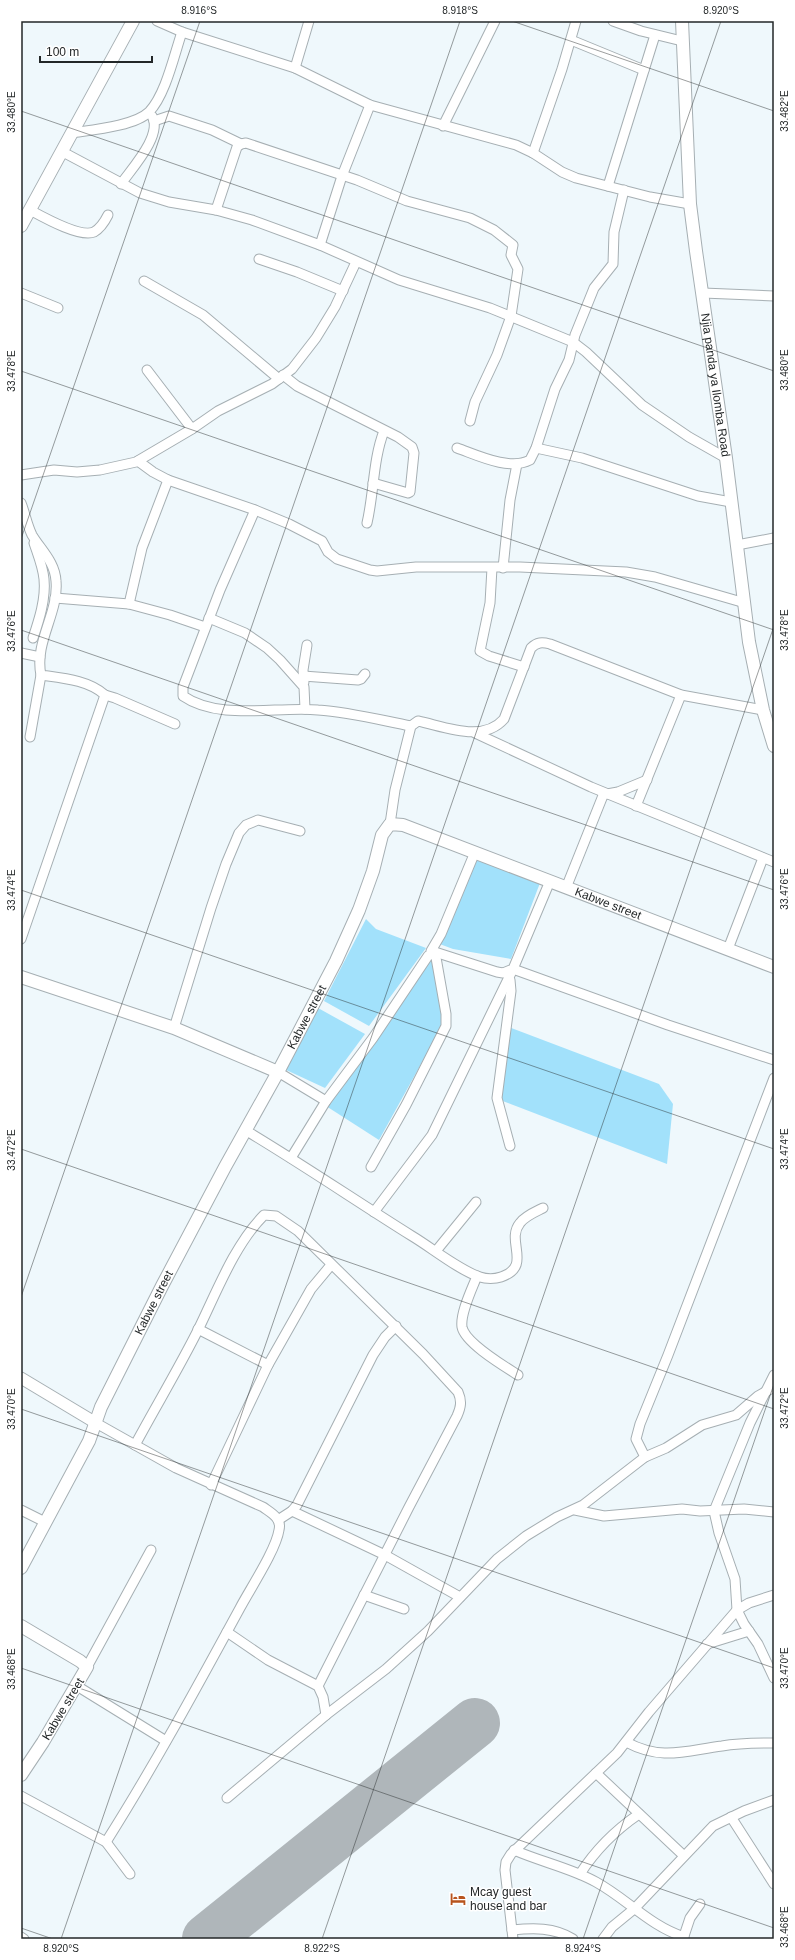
<svg xmlns="http://www.w3.org/2000/svg" width="795" height="1960" font-family="Arial,sans-serif">
  <style>
    .green { fill: #a2e1fb }
    .lines { fill: none; stroke-linecap: round; stroke-linejoin: round }
    .runway { stroke: #afb6ba; stroke-width: 50 }
    .minor-casing { stroke: #a6afb3; stroke-width: 11 }
    .tertiary-casing { stroke: #a6afb3; stroke-width: 13 }
    .secondary-casing { stroke: #a6afb3; stroke-width: 14 }
    .minor { stroke: #fff; stroke-width: 9 }
    .tertiary { stroke: #fff; stroke-width: 11 }
    .secondary { stroke: #fff; stroke-width: 12 }
    .ticks { fill: none; stroke: #232728; stroke-width: 1; stroke-opacity: 0.45 }
    .labels { text-anchor: middle; dominant-baseline: central; stroke-width: 3; stroke-linejoin: round; paint-order: stroke }
    .street-label { font-size: 12px; fill: #232728; stroke: #fff }
    .poi-label { font-size: 12px; fill: #232728; stroke: #fff; text-anchor: start }
    .neatline { fill: none; stroke: #232728; stroke-width: 1.5 }
    .ticks-label { font-size: 10px; text-anchor: middle; fill: #232728 }
  </style>
  <rect width="100%" height="100%" fill="#eff8fc"/>
  <g class="green">
    <polygon points="468,857 540,883 511,959 453,949 437,943"/>
    <polygon points="366,919 376,929 426,948 369,1026 324,1001"/>
    <polygon points="433,957 447,1017 379,1140 326,1106"/>
    <polygon points="318,1008 365,1034 325,1088 284,1069"/>
    <polygon points="506,1026 659,1084 673,1104 667,1164 500,1100"/>
  </g>
  <g class="lines">
    <polyline class="runway" points="207,1939 475,1723"/>
    <defs>
      <g id="minor">
        <polyline points="157,21 182,32 295,68 370,105 516,145 533,153 562,172 576,178 650,197 690,204"/>
        <polyline points="613,21 641,31 682,41"/>
        <polyline points="571,40 644,70"/>
        <polyline points="295,68 309,21"/>
        <polyline points="154,121 169,116 212,130 241,144"/>
        <polyline points="443,126 495,21"/>
        <path d="M72,133C91,130 135,126 149,112C166,94 174,55 182,32"/>
        <polyline points="61,151 140,193 169,202 216,210 252,220 320,245 399,280 490,308 556,335 573,342 586,352 642,405 689,437 726,458"/>
        <polyline points="533,153 562,69 576,21"/>
        <path d="M121,184C132,168 163,135 152,116"/>
        <polyline points="608,186 655,35"/>
        <path d="M30,210C43,217 80,238 94,232C101,228 105,221 108,215"/>
        <polyline points="216,210 237,147 241,144 246,143 357,180 407,201 470,218 494,230 513,245 511,255 518,269 511,316 497,355 475,402 470,421"/>
        <polyline points="320,245 342,176 370,105"/>
        <polyline points="259,259 297,272 343,291"/>
        <polyline points="144,281 203,315 279,379"/>
        <polyline points="21,293 58,308"/>
        <polyline points="703,293 774,296"/>
        <polyline points="147,370 192,429"/>
        <polyline points="283,375 297,386 398,437 412,447 414,453 410,492 408,493 373,483"/>
        <path d="M457,448C477,455 509,471 530,460L536,448L555,389L569,360L575,335L594,288L613,264L614,232L624,190"/>
        <polyline points="536,448 582,458 698,496 731,502"/>
        <polyline points="138,461 153,472 168,480 255,510 289,524 322,541 328,552 337,559 370,570 377,571 416,567 520,567 626,572 655,577 745,603"/>
        <polyline points="21,475 54,470 77,472 100,470 136,462 192,429 218,411 272,384 292,369 316,338 335,307 356,262"/>
        <path d="M21,503C25,513 27,525 32,535C41,550 55,562 56,581C59,613 34,642 41,675C62,678 89,680 105,695L21,939"/>
        <path d="M255,510L220,590L183,687V696C219,721 277,706 318,710C349,712 380,720 411,726"/>
        <path d="M367,523C374,493 373,459 384,431"/>
        <polyline points="737,545 774,538"/>
        <polyline points="492,568 490,603 480,651 489,656 524,667"/>
        <polyline points="503,568 510,500 517,464"/>
        <polyline points="55,598 129,604 170,615 205,627"/>
        <polyline points="129,604 142,548 168,480"/>
        <polyline points="209,618 245,633 267,648 280,660 304,687 305,709"/>
        <path d="M33,638C39,620 46,599 44,579C43,567 38,555 34,543"/>
        <polyline points="21,653 40,657"/>
        <polyline points="303,676 358,680 361,679 365,674"/>
        <polyline points="304,682 303,670 307,645"/>
        <polyline points="105,695 115,698 175,724"/>
        <polyline points="475,733 591,787 774,862"/>
        <polyline points="30,737 41,675"/>
        <polyline points="607,794 618,792 647,780"/>
        <polyline points="636,806 681,695"/>
        <path d="M390,824L395,790L411,726L418,721C446,727 483,743 504,719L531,648C537,642 542,642 550,644L681,695L763,710"/>
        <polyline points="566,888 604,793"/>
        <polyline points="728,949 763,858"/>
        <polyline points="431,951 441,934 475,852"/>
        <polyline points="174,1028 211,908 226,864 239,833 246,825 258,820 300,831"/>
        <polyline points="278,1072 326,1101"/>
        <path d="M245,1130C302,1164 356,1201 412,1236C432,1248 459,1270 480,1277C486,1279 495,1279 501,1277C533,1266 505,1241 520,1223C525,1216 535,1212 543,1208"/>
        <polyline points="510,1146 497,1098 511,991 510,980"/>
        <polyline points="291,1158 326,1101 373,1038 428,956 435,952 438,953 497,972 503,973 513,969 550,881"/>
        <polyline points="371,1167 406,1105 446,1026 446,1014 435,952"/>
        <polyline points="374,1212 432,1135 513,969 668,1025 774,1060"/>
        <polyline points="436,1251 476,1202"/>
        <path d="M477,1276C472,1289 460,1313 462,1327C465,1343 504,1366 518,1375"/>
        <polyline points="198,1329 268,1365"/>
        <polyline points="774,1375 750,1423 714,1511 719,1533 735,1579 737,1610 744,1624 758,1644 774,1678"/>
        <path d="M96,1423L176,1468L263,1507C271,1513 282,1518 279,1530C276,1550 250,1589 240,1608C197,1687 154,1766 106,1842"/>
        <path d="M135,1445C156,1406 179,1368 199,1328C217,1291 235,1244 264,1215L276,1216L298,1231L423,1354L458,1392C462,1401 461,1407 457,1416L409,1507L318,1686"/>
        <polyline points="645,1457 636,1439 640,1424 668,1355 774,1078"/>
        <polyline points="211,1485 268,1365 311,1289 331,1265"/>
        <polyline points="21,1510 45,1522"/>
        <polyline points="575,1510 604,1516 682,1509 700,1511 744,1509 774,1512"/>
        <polyline points="292,1511 385,1555 460,1597"/>
        <polyline points="278,1520 292,1511 297,1505 373,1355 385,1337 396,1326"/>
        <polyline points="364,1595 404,1609"/>
        <polyline points="227,1632 268,1660 318,1686 323,1697 326,1715"/>
        <polyline points="707,1644 749,1631"/>
        <polyline points="87,1667 151,1550"/>
        <polyline points="77,1686 166,1741"/>
        <path d="M626,1742C662,1761 684,1751 722,1746C739,1743 757,1743 774,1743"/>
        <polyline points="596,1773 683,1855"/>
        <polyline points="21,1796 106,1842 130,1874"/>
        <polyline points="227,1798 326,1715 386,1669 428,1631 497,1559 526,1536 557,1517 583,1505 645,1457 666,1448 702,1425 736,1415 758,1396 774,1387"/>
        <polyline points="731,1817 774,1884"/>
        <path d="M514,1850C541,1862 571,1868 596,1882C627,1899 650,1926 684,1937"/>
        <path d="M580,1874C596,1849 614,1831 639,1814"/>
        <path d="M512,1930C533,1928 554,1927 573,1939"/>
        <polyline points="21,1937 24,1939"/>
        <polyline points="513,1939 505,1870 506,1862 511,1854 617,1753 649,1712 737,1610 749,1603 774,1595"/>
        <polyline points="603,1939 612,1927 634,1909 713,1826 744,1811 774,1800"/>
        <polyline points="683,1939 690,1918 700,1904"/>
      </g>
      <polyline id="tertiary" points="21,1378 96,1423"/>
      <g id="secondary">
        <path id="s1" d="M682,21L690,204L696,251L726,458L749,642L763,710L774,746"/>
        <polyline points="21,226 133,21"/>
        <polyline points="21,977 174,1028 278,1072"/>
        <path id="s2" d="M21,1568L89,1441L101,1407L162,1286L225,1167L278,1072L336,961L359,910L373,871L382,835L390,824L403,825L774,967"/>
        <polyline points="21,1626 80,1661 87,1667 43,1742 21,1775"/>
      </g>
    </defs>
    <use href="#minor" class="minor-casing"/>
    <use href="#tertiary" class="tertiary-casing"/>
    <use href="#secondary" class="secondary-casing"/>
    <use href="#minor" class="minor"/>
    <use href="#tertiary" class="tertiary"/>
    <use href="#secondary" class="secondary"/>
  </g>
  <path class="ticks" d="M512,21L774,111M21,111L774,371M21,371L774,630M21,539L200,21M21,630L774,890M21,890L774,1149M21,1149L774,1409M21,1297L460,21M21,1409L774,1668M21,1668L774,1928M21,1928L53,1939M61,1939L721,21M322,1939L774,626M583,1939L774,1384"/>
  <defs>
    <symbol id="hotel-bare" viewBox="-9 -9 18 18"><path d="M-6-4.5h1.5V1H6V5H4.5V3h-9V5H-6ZM-4 0a1.8 1.8 0 1 1 3.6 0ZM.5 0V-2.5h3Q6-2.5 6 0Z" fill="#b8541e" stroke="#fff" stroke-width="2.5" paint-order="stroke"/></symbol>
  </defs>
  <g fill-rule="evenodd">
    <use href="#hotel-bare" x="447" y="1888" width="22" height="22"/>
  </g>
  <g class="labels">
    <g class="street-label">
      <text stroke="none"><textPath href="#s1" startOffset="366">Njia panda ya Ilomba Road</textPath></text>
      <text stroke="none"><textPath href="#s2" startOffset="1065">Kabwe street</textPath></text>
      <text stroke="none"><textPath href="#s2" startOffset="621">Kabwe street</textPath></text>
      <text stroke="none"><textPath href="#s2" startOffset="297">Kabwe street</textPath></text>
      <text transform="translate(63 1709) rotate(-59)">Kabwe street</text>
    </g>
    <g class="poi-label">
      <text x="470" y="1892">Mcay guest<tspan x="470" dy="14">house and bar</tspan></text>
    </g>
  </g>
  <rect width="795" height="1960" fill="none" stroke="#ffffff" stroke-width="44"/>
  <path d="M40 56v6h112v-6" fill="none" stroke="#232728" stroke-width="2"/>
  <text x="46" y="56" font-size="12" fill="#232728" stroke="#ffffff" stroke-width="3" paint-order="stroke">100 m</text>
  <rect x="22" y="22" width="751" height="1916" class="neatline"/>
  <g class="ticks-label">
    <text x="199" y="14">8.916°S</text>
    <text x="460" y="14">8.918°S</text>
    <text x="721" y="14">8.920°S</text>
    <text transform="translate(784 111) rotate(-90)" y="4">33.482°E</text>
    <text transform="translate(11 112) rotate(-90)" y="4">33.480°E</text>
    <text transform="translate(784 370) rotate(-90)" y="4">33.480°E</text>
    <text transform="translate(11 371) rotate(-90)" y="4">33.478°E</text>
    <text transform="translate(784 630) rotate(-90)" y="4">33.478°E</text>
    <text transform="translate(11 631) rotate(-90)" y="4">33.476°E</text>
    <text transform="translate(784 889) rotate(-90)" y="4">33.476°E</text>
    <text transform="translate(11 890) rotate(-90)" y="4">33.474°E</text>
    <text transform="translate(784 1149) rotate(-90)" y="4">33.474°E</text>
    <text transform="translate(11 1150) rotate(-90)" y="4">33.472°E</text>
    <text transform="translate(784 1408) rotate(-90)" y="4">33.472°E</text>
    <text transform="translate(11 1409) rotate(-90)" y="4">33.470°E</text>
    <text transform="translate(784 1668) rotate(-90)" y="4">33.470°E</text>
    <text transform="translate(11 1669) rotate(-90)" y="4">33.468°E</text>
    <text transform="translate(784 1927) rotate(-90)" y="4">33.468°E</text>
    <text x="61" y="1952">8.920°S</text>
    <text x="322" y="1952">8.922°S</text>
    <text x="583" y="1952">8.924°S</text>
  </g>
</svg>
